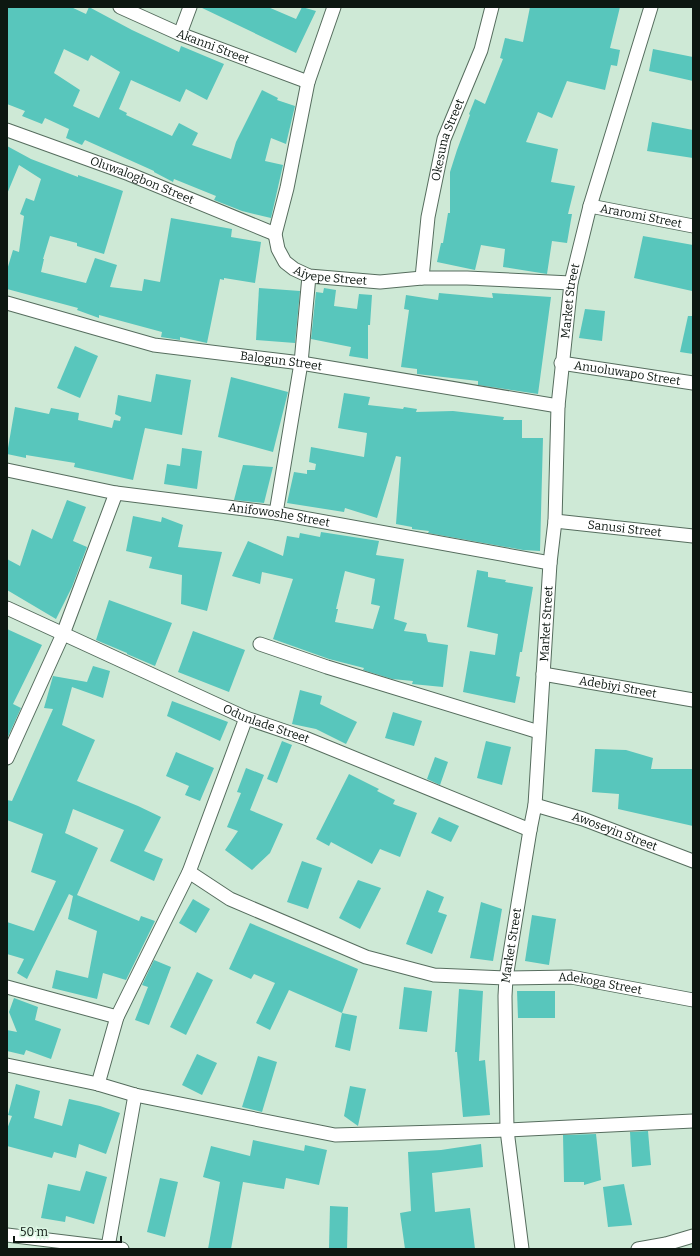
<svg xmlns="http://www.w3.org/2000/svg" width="700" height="1256" font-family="Bitter,serif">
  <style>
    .building { fill: #58c6bc; fill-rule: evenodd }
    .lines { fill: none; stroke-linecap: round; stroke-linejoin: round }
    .minor-casing { stroke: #566d5e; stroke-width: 15 }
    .minor { stroke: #fff; stroke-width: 13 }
    .labels { text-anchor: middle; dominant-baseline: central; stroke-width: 3; stroke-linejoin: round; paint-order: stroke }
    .street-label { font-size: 12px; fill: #0d1711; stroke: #dbf6e3 }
  </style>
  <rect width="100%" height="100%" fill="#cee9d6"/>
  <g class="building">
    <path d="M7,7H71L86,14L89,7L132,30L179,52L181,46L224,64L207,100L186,89L180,102L131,80L119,109L127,113L126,115L172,136L179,123L198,133L192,145L231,159L236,142L262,90L278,98L277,100L295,106L286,144L271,138L265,161L283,165L271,218L242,211L214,200L216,196L174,179L173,182L154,172V171L85,140L82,145L66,138L69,129L45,118L42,124L22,116L25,111L7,104ZM64,49L88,61L91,55L120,72L99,118L73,106L80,90L54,73Z"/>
    <polygon points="200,7 268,7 296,19 302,7 316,11 296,53"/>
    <polygon points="530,7 620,7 610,48 620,50 617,66 611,65 605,90 567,81 552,118 538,112 526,142 558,149 551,182 575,186 568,214 572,214 567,243 552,241 547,274 503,267 505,249 481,245 475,270 437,262 441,243 443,243 448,213 450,213 450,172 457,150 470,115 469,114 475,99 485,104 503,59 500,58 505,38 523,42"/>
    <polygon points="653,49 693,57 693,81 649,71"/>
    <polygon points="652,122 693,130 693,158 647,151"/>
    <polygon points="7,146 31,159 78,177 78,175 123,191 104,254 77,246 77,243 50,236 43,259 44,259 41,272 86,283 95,258 117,265 110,287 142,291 144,279 160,282 171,218 232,229 231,237 261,242 255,283 224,278 224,280 220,279 207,343 180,337 180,340 161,337 162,332 99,315 99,318 77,310 78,308 7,289 7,270 13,250 19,252 24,216 20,214 26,198 34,201 41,179 19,165 7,194"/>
    <polygon points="643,236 693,245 692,291 634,278"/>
    <polygon points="259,288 300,291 295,343 256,340"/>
    <polygon points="324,288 336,290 334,306 357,309 359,294 372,295 370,325 368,325 368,359 349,356 351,347 311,339 316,292 323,293"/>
    <polygon points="439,293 493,298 492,293 551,297 538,394 478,385 478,381 417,374 417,369 401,367 409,310 404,309 406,295 438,300"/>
    <polygon points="585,309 605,311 602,341 579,338"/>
    <polygon points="688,316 693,316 693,354 680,352"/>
    <polygon points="75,346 98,356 80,398 57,388"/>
    <polygon points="156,374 191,380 182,435 145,428 133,480 74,467 75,463 26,455 26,458 7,454 15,407 49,414 51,408 79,413 78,420 112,428 114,420 120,421 121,417 115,414 118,395 151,402"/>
    <polygon points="231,377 288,392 273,452 218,437"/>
    <polygon points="344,393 370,397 368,405 403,409 404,407 417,409 416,412 453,411 504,417 503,420 522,420 522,438 543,438 540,551 523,550 428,533 429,531 412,529 412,527 396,524 401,457 396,456 377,518 345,508 344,512 287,503 294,472 307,474 307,470 315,470 316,464 309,462 311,447 364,457 367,433 338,428"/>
    <polygon points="182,448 202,451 197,489 164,484 167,464 180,466"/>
    <polygon points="243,465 273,467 264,503 234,500"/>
    <polygon points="67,500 86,507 73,541 87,547 72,587 56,619 7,590 7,559 20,566 32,529 52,539"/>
    <polygon points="133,516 161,522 162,517 183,525 178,547 222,552 207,611 181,604 182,575 149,568 152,557 126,551"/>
    <path d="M321,532L379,541L376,555L404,559L394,619L407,623L404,631L426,634L428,642L448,645L443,687L412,684L413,681L392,679L363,670L364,668L329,659L273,639L293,579L262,572L260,584L232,576L248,541L283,556L287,536L299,538L300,533L320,537ZM345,571L375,579L371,604L380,606L373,629L335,622L338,609H336Z"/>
    <polygon points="477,570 488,572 488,577 506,580 505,582 533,587 522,652 520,652 516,676 520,677 515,703 463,692 470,651 495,655 498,634 467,627"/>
    <polygon points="109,600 172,623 155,666 127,654 127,653 96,640"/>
    <polygon points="7,629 42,645 13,704 21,708 7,739"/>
    <polygon points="193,631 245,650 229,692 178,672"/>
    <polygon points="93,666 110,671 103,698 72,687 62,725 95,740 77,781 138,806 161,817 144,851 163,859 154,881 110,861 124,830 73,809 65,833 98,848 77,895 139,921 141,916 155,921 126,980 103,973 97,999 52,988 56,970 88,978 97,931 68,919 73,896 69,894 27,979 17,973 24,959 7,954 7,922 34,931 56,881 31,872 43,834 7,820 7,800 12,801 53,709 44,708 53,676 87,682"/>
    <polygon points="300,690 322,696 320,704 357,722 346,744 316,729 292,724"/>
    <polygon points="172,701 228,722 220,741 167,716"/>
    <polygon points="393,712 422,721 414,746 385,738"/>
    <polygon points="282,741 292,745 277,783 267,779"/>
    <polygon points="486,741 511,747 502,785 477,778"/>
    <polygon points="595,749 626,750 653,758 651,769 693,769 693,826 618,809 619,794 592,792"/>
    <polygon points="176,752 214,768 200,801 185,795 189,786 166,776"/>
    <polygon points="435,757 448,762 440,785 427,779"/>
    <polygon points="246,768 264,775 250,810 283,824 270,853 252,870 225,850 238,831 227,827 241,793 237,792"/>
    <polygon points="349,774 379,789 377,791 395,800 393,804 417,813 400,857 380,849 372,864 331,842 329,846 316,839"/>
    <polygon points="439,817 459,826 451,842 431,833"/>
    <polygon points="302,861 322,868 308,909 287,902"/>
    <polygon points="358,880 381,888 360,929 339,918"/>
    <polygon points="427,890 444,897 438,912 447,915 432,954 406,944"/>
    <polygon points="193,899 210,909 196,933 179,923"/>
    <polygon points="481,902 502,909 493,961 470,958"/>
    <polygon points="532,915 556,919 549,965 525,961"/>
    <polygon points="250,923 358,969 342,1013 289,990 270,1030 256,1023 275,983 254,974 251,979 229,969"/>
    <polygon points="154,960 171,967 149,1025 135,1020 148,987 142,985"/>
    <polygon points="197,972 213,980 186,1035 170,1027"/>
    <polygon points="404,987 432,991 427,1032 399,1029"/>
    <polygon points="459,989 483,991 479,1061 485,1060 490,1115 463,1117 457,1052 455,1052"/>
    <polygon points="517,991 555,991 555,1018 518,1018"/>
    <polygon points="14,998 38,1007 35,1020 61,1029 51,1059 26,1050 24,1055 7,1051 7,1030 17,1032 9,1012"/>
    <polygon points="342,1013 357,1016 350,1051 335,1047"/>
    <polygon points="197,1054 217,1063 202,1095 182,1085"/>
    <polygon points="258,1056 277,1062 262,1112 242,1107"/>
    <polygon points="16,1084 40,1091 34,1118 62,1126 69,1099 100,1106 120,1113 106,1154 79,1144 76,1158 54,1152 52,1158 7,1146 7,1129 12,1116 8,1115"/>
    <polygon points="350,1086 366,1089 358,1126 344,1116"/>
    <polygon points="648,1131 651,1165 632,1167 630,1132"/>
    <polygon points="596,1134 601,1180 584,1185 584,1182 564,1182 563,1135"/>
    <polygon points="253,1140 304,1151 305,1145 327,1150 319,1185 286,1178 284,1189 243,1182 231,1249 208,1249 220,1182 203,1177 211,1146 250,1156"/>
    <polygon points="481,1144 483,1167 432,1173 435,1212 470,1208 475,1249 405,1249 400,1213 411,1211 408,1152 441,1150"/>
    <polygon points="86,1171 107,1177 94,1224 66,1216 65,1222 41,1218 48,1184 80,1191"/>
    <polygon points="160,1178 178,1182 165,1237 147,1232"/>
    <polygon points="624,1184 632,1225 608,1227 603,1187"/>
    <polygon points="330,1206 348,1207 347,1249 329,1249"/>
  </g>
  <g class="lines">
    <defs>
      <g id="minor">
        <path id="s1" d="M120,7L180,34L308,82"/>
        <path id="s2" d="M334,7L308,82L287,188L275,234L278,249L285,262L294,269L309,276L380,282L422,278H467L571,283"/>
        <polyline points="180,34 190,7"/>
        <path id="s3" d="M7,130L129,174L275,234"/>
        <path id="s4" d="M590,206L693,226"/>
        <path id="s5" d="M422,278L428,217L444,139L481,50L492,7"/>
        <path id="s6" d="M7,303L154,345L301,363L558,406"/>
        <path id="s7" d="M561,363L693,383"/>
        <path id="s8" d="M7,470L116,493L276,513L550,563"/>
        <polyline points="276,513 301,363 309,276"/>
        <path id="s9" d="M555,521L693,536"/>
        <path id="s10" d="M7,608L246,718L305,738L530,830"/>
        <polyline points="260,644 327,667 539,732"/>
        <path id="s11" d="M543,674L693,700"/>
        <polyline points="7,758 63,634 116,493"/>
        <path id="s12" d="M535,805L583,819L693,861"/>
        <path id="s13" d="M189,872L230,899L366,957L434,975L506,978L571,977L693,1000"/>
        <polyline points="7,987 117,1017"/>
        <polyline points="7,1065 98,1084 135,1095 335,1135 507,1130 693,1121"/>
        <polyline points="98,1084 117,1017 189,872 246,718"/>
        <polyline points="7,1235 122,1249"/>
        <polyline points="108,1247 135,1095"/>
        <path id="s14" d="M522,1249L507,1130L505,996L506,978L530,830L535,805L550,563L555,521L558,406L571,283L590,206L651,7"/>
        <polyline points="638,1249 666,1244 693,1236"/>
      </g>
    </defs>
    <use href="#minor" class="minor-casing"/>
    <use href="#minor" class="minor"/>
  </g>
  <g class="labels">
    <g class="street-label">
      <text stroke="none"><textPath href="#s1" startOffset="101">Akanni Street</textPath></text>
      <text stroke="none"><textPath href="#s5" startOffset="141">Okesuna Street</textPath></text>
      <text stroke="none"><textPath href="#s3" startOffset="144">Oluwalogbon Street</textPath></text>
      <text stroke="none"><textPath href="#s4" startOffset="52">Araromi Street</textPath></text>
      <text stroke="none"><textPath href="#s2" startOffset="314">Aiyepe Street</textPath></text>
      <text stroke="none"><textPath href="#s14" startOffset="953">Market Street</textPath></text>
      <text stroke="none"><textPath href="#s6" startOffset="281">Balogun Street</textPath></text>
      <text stroke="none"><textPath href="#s7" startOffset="67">Anuoluwapo Street</textPath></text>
      <text stroke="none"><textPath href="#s8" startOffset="276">Anifowoshe Street</textPath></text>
      <text stroke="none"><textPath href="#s9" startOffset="70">Sanusi Street</textPath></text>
      <text stroke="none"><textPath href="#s14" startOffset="629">Market Street</textPath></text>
      <text stroke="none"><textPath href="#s11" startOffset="76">Adebiyi Street</textPath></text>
      <text stroke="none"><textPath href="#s10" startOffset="284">Odunlade Street</textPath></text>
      <text stroke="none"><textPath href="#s12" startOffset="84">Awoseyin Street</textPath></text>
      <text stroke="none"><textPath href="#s14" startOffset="305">Market Street</textPath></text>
      <text stroke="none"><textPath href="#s13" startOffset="434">Adekoga Street</textPath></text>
    </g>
  </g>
  <rect width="700" height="1256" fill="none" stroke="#0d1711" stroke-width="16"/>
  <path d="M14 1236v6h107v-6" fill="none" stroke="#0d1711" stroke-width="2"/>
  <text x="20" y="1236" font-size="12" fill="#0d1711" stroke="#dbf6e3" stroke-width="3" paint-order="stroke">50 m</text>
</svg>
